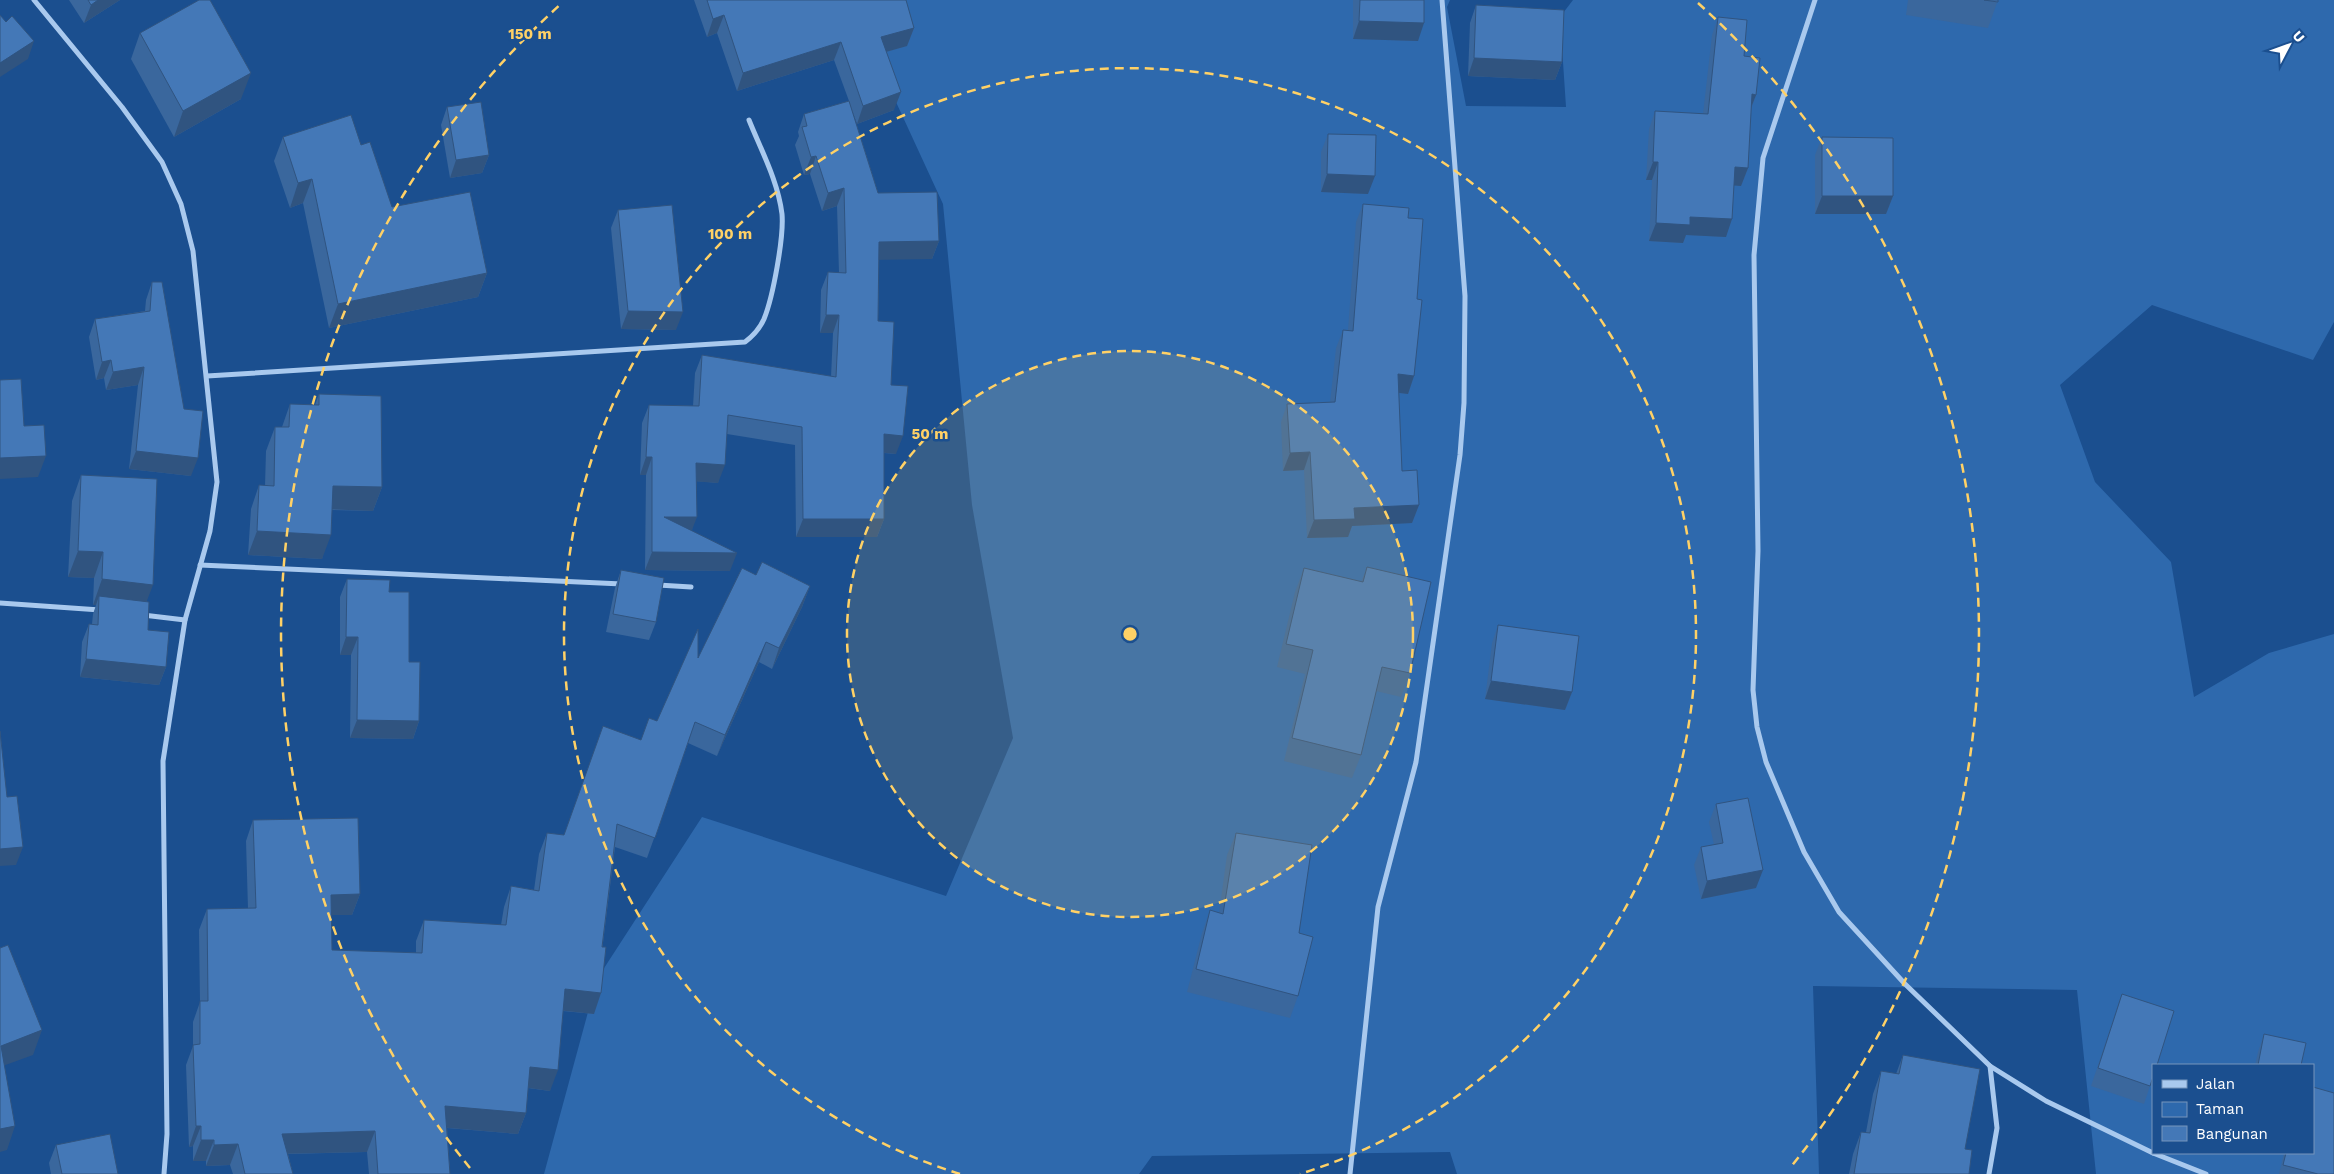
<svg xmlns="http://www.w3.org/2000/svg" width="2334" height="1174" font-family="'Work Sans',sans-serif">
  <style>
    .green { fill: #2e69ad; fill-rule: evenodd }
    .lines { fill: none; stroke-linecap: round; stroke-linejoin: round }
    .street { stroke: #a9c9ee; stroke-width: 5 }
    .wall { fill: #3a679d }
    .shaded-wall { fill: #305480 }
    .building { fill: #4478b7; stroke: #305480 }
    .ring { fill: none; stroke: #ffd166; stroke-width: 2.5; stroke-dasharray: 9 6 }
    .centre { fill: #ffd166; stroke: #1b4f8f; stroke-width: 2.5 }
    .ring-label { font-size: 15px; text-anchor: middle; font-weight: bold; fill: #ffd166; stroke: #1b4f8f; stroke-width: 5; stroke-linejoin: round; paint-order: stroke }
  </style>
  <rect width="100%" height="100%" fill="#1b4f8f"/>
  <path class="green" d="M849,0H1450L1447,7L1466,106L1566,107L1560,17L1573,0H2334V322L2313,360L2152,305L2060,385L2095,482L2171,562L2194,697L2269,653L2334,634V1174H2096L2077,990L1813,986L1819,1174H1457L1450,1152L1152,1156L1139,1174H544L597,979L702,817L946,896L1013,738L972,505L943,204ZM2153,1065H2313V1153H2153Z"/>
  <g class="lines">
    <g class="street">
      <polyline points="34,0 122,107 162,162 181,204 193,251 217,482 210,531 185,620 163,761 167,1134 164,1174"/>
      <polyline points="1815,0 1763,158 1754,255 1758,551 1753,690 1757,727 1766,762 1804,852 1839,912 1905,984 1990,1066 1997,1128 1989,1174"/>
      <path d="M207,376L745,342C753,336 760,328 764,319C773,297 784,237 782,214C778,181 761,150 749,120"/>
      <polyline points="200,565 622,584"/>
      <polyline points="658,585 691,587"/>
      <polyline points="0,603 100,610"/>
      <polyline points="143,615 185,620"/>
      <polyline points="1990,1066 2046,1101 2153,1153"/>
      <polyline points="2153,1153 2206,1174"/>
      <polyline points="1350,1174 1378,907 1416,762 1460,455 1464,403 1465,296 1442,0"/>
    </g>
  </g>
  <g class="wall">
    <polygon points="69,0 120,0 84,23"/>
    <polygon points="694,0 906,0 914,28 907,46 886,52 894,110 857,124 852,110 878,193 939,241 932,259 879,259 878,321 891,385 896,454 884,453 884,519 877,537 796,537 795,445 727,434 718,483 696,481 692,531 730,571 645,570 646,475 640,475 642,423 649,405 693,406 695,373 702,355 831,377 833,333 820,333 821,290 828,272 839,273 837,206 822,211 810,174 804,175 795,145 799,136 798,132 804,114 849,101 834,60 737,91 717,33 707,37"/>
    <polygon points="1353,0 1424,0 1418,41 1353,39"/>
    <polygon points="1908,0 1998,0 1988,28 1906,15"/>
    <polygon points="1476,5 1562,62 1555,80 1468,76 1470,23"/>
    <polygon points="1718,17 1744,56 1756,95 1751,109 1748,168 1741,186 1734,185 1726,237 1686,235 1683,243 1649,241 1652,180 1646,180 1649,129 1655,111 1703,114 1712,35"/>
    <polygon points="140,33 241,99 174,137 131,59"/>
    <polygon points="447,107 489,155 482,173 450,178 441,125"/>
    <polygon points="1328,134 1368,194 1321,192 1321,152"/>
    <polygon points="283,137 361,145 392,207 487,273 478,297 329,328 303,203 290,208 274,161"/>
    <polygon points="1822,137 1893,196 1886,214 1815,214 1815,155"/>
    <polygon points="1363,204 1408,218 1417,299 1414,376 1408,394 1399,393 1402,471 1419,505 1412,523 1352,526 1348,537 1307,538 1304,470 1283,471 1281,422 1287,404 1330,402 1336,348 1343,330 1348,330 1356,222"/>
    <polygon points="618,210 676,330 621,329 611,228"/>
    <polygon points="152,282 191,476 129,469 138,385 106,390 104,378 96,380 89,337 95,319 145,311 146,300"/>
    <polygon points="319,394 382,487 373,511 332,510 322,559 248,555 251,509 259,485 265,486 266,451 275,427 282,427 290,404 315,405"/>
    <polygon points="81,475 147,601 148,630 166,667 159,685 80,677 82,642 89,624 92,624 93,614 96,605 93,605 94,578 68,577 72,501"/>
    <polygon points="1367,567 1410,673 1401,697 1376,691 1361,755 1352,778 1284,761 1305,674 1277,667 1295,592 1304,568 1361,582"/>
    <polygon points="621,570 656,622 649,640 606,632 615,588"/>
    <polygon points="756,575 810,586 802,607 772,669 759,662 717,756 688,743 647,858 615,847 594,1014 563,1011 550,1091 528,1088 526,1113 518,1134 447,1128 450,1174 369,1174 367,1152 288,1154 293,1174 233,1174 230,1165 206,1166 206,1161 193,1161 193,1146 189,1147 186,1065 193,1046 193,1022 200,1002 199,930 207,909 248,909 246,841 253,820 360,894 352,915 331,915 332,950 416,953 416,941 424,920 501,925 504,907 511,886 534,890 539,854 547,833 564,835 641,740 657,721 698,658"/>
    <polygon points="347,579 389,592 409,662 419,721 413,739 350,738 351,655 340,655 340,597"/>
    <polygon points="1498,625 1572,692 1565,710 1485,699 1492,643"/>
    <polygon points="1716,804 1756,888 1701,899 1694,865 1701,847 1714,845 1709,822"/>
    <polygon points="1236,833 1299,933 1298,996 1290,1018 1187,992 1202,933 1210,910 1219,913 1227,855"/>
    <polygon points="2122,994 2153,1077 2144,1104 2091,1086"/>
    <polygon points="2264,1034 2301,1065 2255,1065 2258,1052"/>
    <polygon points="1903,1055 1965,1149 1969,1174 1849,1174 1853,1154 1861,1132 1866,1132 1873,1094 1881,1071 1896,1074"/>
    <polygon points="56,1145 118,1174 51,1174 49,1163"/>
    <polygon points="2284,1153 2313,1153 2334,1174 2279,1174"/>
  </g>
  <g class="shaded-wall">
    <polygon points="98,0 120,0 84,23 91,5"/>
    <polygon points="724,15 717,33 707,37 713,19"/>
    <polygon points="1359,21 1424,23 1418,41 1353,39"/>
    <polygon points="914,28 907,46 875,55 881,37"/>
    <polygon points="34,41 28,59 0,77 0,63"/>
    <polygon points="841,42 834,60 737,91 743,73"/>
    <polygon points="1474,58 1562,62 1555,80 1468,76"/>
    <polygon points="251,73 241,99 174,137 183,111"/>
    <polygon points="901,92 894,110 857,124 863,106"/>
    <polygon points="1752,94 1756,95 1749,113"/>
    <polygon points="489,155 482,173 450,178 456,160"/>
    <polygon points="816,156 810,174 804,175 811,157"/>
    <polygon points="1653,162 1658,162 1652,180 1646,180"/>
    <polygon points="1735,167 1748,168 1741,186 1728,185"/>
    <polygon points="1327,174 1375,176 1368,194 1321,192"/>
    <polygon points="312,179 303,203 290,208 298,183"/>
    <polygon points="844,188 837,206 822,211 828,193"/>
    <polygon points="1822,196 1893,196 1886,214 1815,214"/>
    <polygon points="1690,217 1732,219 1726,237 1686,235 1683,243 1649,241 1656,223"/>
    <polygon points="939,241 932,259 873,260 879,242"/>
    <polygon points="487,273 478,297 329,328 338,304"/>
    <polygon points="628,311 683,312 676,330 621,329"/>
    <polygon points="826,315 839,315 833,333 820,333"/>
    <polygon points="111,360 104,378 96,380 102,362"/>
    <polygon points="144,367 138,385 106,390 113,372"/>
    <polygon points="1398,374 1414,376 1408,394 1392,392"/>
    <polygon points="884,434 903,436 896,454 877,452"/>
    <polygon points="136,451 198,458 191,476 129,469"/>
    <polygon points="1310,452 1304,470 1283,471 1290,453"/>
    <polygon points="46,456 38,477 0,479 0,458"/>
    <polygon points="646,457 652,457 646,475 640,475"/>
    <polygon points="696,463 725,465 718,483 690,481"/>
    <polygon points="333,486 382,487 373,511 324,509"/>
    <polygon points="1419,505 1412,523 1352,526 1348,537 1307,538 1314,520 1354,508"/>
    <polygon points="664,517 697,517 690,535"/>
    <polygon points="803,519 884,519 877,537 796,537"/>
    <polygon points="257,531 331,535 322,559 248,555"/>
    <polygon points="78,551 103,552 94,578 68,577"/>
    <polygon points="652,552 737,553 730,571 645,570"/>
    <polygon points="102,579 153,585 143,611 99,596 96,605 93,605"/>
    <polygon points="810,586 802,607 772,669 779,648"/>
    <polygon points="346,637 358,637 351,655 340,655"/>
    <polygon points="766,642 759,662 717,756 725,735"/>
    <polygon points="86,659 166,667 159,685 80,677"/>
    <polygon points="1491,681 1572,692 1565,710 1485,699"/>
    <polygon points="357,720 419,721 413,739 350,738"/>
    <polygon points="23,847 16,865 0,866 0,849"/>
    <polygon points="1763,870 1756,888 1701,899 1707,881"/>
    <polygon points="360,894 352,915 323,915 331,895"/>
    <polygon points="565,989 601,993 594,1014 557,1010"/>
    <polygon points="42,1030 33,1055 0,1067 1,1046"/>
    <polygon points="530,1067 558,1070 550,1091 522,1087"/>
    <polygon points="445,1106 526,1113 518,1134 438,1127"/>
    <polygon points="15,1126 7,1150 0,1152 0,1129"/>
    <polygon points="196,1126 201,1126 193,1146 189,1147"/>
    <polygon points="375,1131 367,1152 275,1154 282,1134"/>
    <polygon points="201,1140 214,1140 206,1161 193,1161"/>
    <polygon points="238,1144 230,1165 206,1166 214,1145"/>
  </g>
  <g class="building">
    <polygon points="88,0 98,0 91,5"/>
    <polygon points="199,0 210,0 251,73 183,111 140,33"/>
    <polygon points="707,0 906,0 914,28 881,37 901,92 863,106 841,42 743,73 724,15 713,19"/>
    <polygon points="1360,0 1424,0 1424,23 1359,21"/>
    <polygon points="1984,0 1998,0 1998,2"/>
    <polygon points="1476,5 1564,10 1562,62 1474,58"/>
    <polygon points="0,15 6,22 12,16 34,41 0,63"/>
    <polygon points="1718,17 1747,20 1744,56 1760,58 1756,95 1752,94 1748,168 1735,167 1732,219 1690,217 1690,225 1656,223 1658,162 1653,162 1655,111 1708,114"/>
    <polygon points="849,101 878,193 937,192 939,241 879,242 878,321 894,322 891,385 908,386 903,436 884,434 884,519 803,519 802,427 728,415 725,465 696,463 697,517 664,517 737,553 652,552 652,457 646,457 649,405 699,406 702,355 836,377 839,315 826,315 828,272 846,273 844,188 828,193 816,156 811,157 802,127 807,126 804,114"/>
    <polygon points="481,102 489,155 456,160 447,107"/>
    <polygon points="351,115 361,145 370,142 392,207 470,192 487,273 338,304 312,179 298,183 283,137"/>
    <polygon points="1328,134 1376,135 1375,176 1327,174"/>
    <polygon points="1822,137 1893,138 1893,196 1822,196"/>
    <polygon points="1363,204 1409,208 1408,218 1423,219 1417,299 1422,300 1414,376 1398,374 1402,471 1417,470 1419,505 1354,508 1355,519 1314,520 1310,452 1290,453 1287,404 1335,402 1343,330 1353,331"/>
    <polygon points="672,205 683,312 628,311 618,210"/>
    <polygon points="152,282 162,282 184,409 203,411 198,458 136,451 144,367 113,372 111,360 102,362 95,319 150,311"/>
    <polygon points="21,379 24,426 44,425 46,456 0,458 0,380"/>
    <polygon points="319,394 381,396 382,487 333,486 331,535 257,531 259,485 274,486 275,427 289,427 290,404 319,405"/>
    <polygon points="81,475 157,479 153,585 102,579 103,552 78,551"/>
    <polygon points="762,562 810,586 779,648 766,642 725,735 695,722 655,838 617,824 602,947 606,947 601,993 565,989 558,1070 530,1067 526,1113 445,1106 450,1174 378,1174 375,1131 282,1134 293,1174 245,1174 238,1144 214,1145 214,1140 201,1140 201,1126 196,1126 193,1045 200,1044 200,1001 208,1001 207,909 256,908 253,820 358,818 360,894 331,895 332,950 422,953 424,920 506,925 511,886 539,891 547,833 564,835 603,726 641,740 649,718 657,721 698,629 698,658 742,568 756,575"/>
    <polygon points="1367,567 1431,582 1410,673 1382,667 1361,755 1292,738 1313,650 1286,644 1304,568 1363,582"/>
    <polygon points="621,570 664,578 656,622 613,614"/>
    <polygon points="347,579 390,580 389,592 409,592 409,662 420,662 419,721 357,720 358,637 346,637"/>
    <polygon points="99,596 149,602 148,630 169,632 166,667 86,659 89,624 98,625"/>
    <polygon points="1498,625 1579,636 1572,692 1491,681"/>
    <polygon points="0,731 7,797 17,796 23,847 0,849"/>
    <polygon points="1748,798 1763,870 1707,881 1701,847 1723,843 1716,804"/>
    <polygon points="1236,833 1312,845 1299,933 1313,937 1298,996 1196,969 1210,910 1223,914"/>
    <polygon points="8,945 42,1030 1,1046 15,1126 0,1129 0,948"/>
    <polygon points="2122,994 2174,1011 2157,1065 2153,1065 2153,1077 2150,1086 2098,1068"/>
    <polygon points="2264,1034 2306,1043 2301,1065 2258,1065"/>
    <polygon points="1903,1055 1980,1069 1965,1149 1972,1150 1969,1174 1854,1174 1861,1132 1870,1133 1881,1071 1899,1074"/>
    <polygon points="2313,1087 2334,1093 2334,1174 2318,1174 2283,1165 2286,1153 2313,1153"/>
    <polygon points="110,1134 118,1174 62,1174 56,1145"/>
  </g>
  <circle cx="1130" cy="634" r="283" fill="#ffd166" fill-opacity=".12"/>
  <g class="ring">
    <circle cx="1130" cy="634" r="283"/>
    <path d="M960 1174A566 566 0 1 1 1300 1174"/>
    <path d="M470 1168A849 849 0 0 1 562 3M1698 3A849 849 0 0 1 1790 1168"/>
  </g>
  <circle cx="1130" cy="634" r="8" class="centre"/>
  <g class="ring-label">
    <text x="530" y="39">150 m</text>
    <text x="730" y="239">100 m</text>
    <text x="930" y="439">50 m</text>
  </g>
  <rect x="2152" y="1064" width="162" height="90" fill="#1b4f8f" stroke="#7695bc"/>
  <rect x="2162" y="1080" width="25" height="8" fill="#a9c9ee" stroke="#7695bc"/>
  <text x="2196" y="1089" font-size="15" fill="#ffffff">Jalan</text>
  <rect x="2162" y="1102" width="25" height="15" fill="#2e69ad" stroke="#7695bc"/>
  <text x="2196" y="1114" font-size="15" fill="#ffffff">Taman</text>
  <rect x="2162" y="1126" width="25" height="15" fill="#4478b7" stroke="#7695bc"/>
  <text x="2196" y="1139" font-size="15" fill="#ffffff">Bangunan</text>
  <g transform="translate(2289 45) rotate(49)" stroke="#1b4f8f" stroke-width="4" paint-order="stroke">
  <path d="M0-4L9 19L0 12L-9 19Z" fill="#ffffff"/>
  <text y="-8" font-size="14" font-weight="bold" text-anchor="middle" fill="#ffffff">U</text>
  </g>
</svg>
